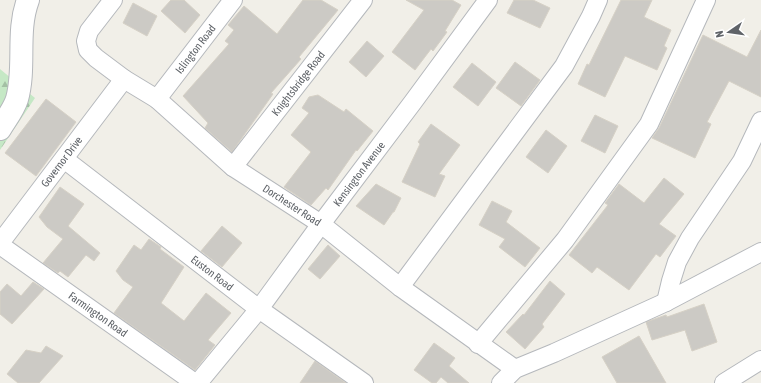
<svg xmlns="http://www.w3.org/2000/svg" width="761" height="383" font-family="'Asap Condensed',sans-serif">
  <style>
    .forest { fill: url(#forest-firs) }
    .building { fill: #cccac5; stroke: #d6d1c6 }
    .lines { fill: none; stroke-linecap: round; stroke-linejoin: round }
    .minor-casing { stroke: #b5b8bc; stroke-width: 20 }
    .tertiary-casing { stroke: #b5b8bc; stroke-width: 24 }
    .minor { stroke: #fff; stroke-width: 18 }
    .tertiary { stroke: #fff; stroke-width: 22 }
    .labels { text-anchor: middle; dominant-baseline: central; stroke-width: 4; stroke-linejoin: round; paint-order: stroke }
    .street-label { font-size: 11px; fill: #5f6368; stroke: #fff }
  </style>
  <defs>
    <pattern id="forest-firs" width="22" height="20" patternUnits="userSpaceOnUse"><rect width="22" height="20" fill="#c5e8c5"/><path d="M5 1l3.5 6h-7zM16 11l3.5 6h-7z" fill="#a3c0a4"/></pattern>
  </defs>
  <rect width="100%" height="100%" fill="#f1efe8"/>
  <polygon class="forest" points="0,69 35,98 0,150"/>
  <g class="building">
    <polygon points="171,0 184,0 200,15 185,33 161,11"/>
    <polygon points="303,0 321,0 338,10 299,57 301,59 271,93 273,94 232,152 205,128 208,123 183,96 229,44 225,41 234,30 228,25 244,6 277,34"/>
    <polygon points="406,0 452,0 461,5 445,31 447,32 433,51 431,49 415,70 392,52 424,10"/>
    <polygon points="514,0 533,0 550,8 540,28 507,13"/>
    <polygon points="621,0 652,0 644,17 671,30 664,46 667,48 657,70 625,56 605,97 578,84 587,64 589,65"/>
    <polygon points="133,3 157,16 147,36 123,23"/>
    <polygon points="761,30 761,97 729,81 707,122 711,124 695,158 652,138 659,128 703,35 747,57"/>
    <polygon points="367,41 384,56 366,77 349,62"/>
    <polygon points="515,62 540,80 521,106 496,88"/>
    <polygon points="472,63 496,82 478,106 453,87"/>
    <polygon points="318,95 344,112 346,109 373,131 357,151 356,150 328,190 326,188 311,205 284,187 311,152 291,135 309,113 302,108 309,97"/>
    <polygon points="46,99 76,122 36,176 5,153"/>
    <polygon points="595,115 618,126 605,153 581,141"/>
    <polygon points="431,124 460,145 439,174 445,176 435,197 402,182 420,144 418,142"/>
    <polygon points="546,130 567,146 548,173 526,157"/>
    <polygon points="664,178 684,194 659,224 676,236 660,257 656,254 629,290 597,267 592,273 569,255 608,205 605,203 619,184 644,203"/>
    <polygon points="376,184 401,198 394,212 393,212 384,225 356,206"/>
    <polygon points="60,187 84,204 68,226 100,253 94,261 86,255 68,277 60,271 58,273 43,263 63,239 47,227 39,217"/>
    <polygon points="492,201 512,211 506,222 540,248 525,267 499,247 505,239 479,225"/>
    <polygon points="222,226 242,243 222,267 201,251"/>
    <polygon points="149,239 161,247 160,249 184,267 161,303 184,321 206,293 231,313 208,340 215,345 195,370 114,313 133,287 123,280 116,271 134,245 141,250"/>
    <polygon points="328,245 340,256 320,279 308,269"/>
    <polygon points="550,281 565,294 542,324 544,327 525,349 506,332 523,314 524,315"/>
    <polygon points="33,282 44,289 12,324 0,314 0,292 7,284 21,296"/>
    <polygon points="704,304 717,342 692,351 685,330 652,340 646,322 666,315 667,317"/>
    <polygon points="639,336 666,383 617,383 602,357"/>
    <polygon points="434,343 455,358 449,366 469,383 448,383 441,377 436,383 432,383 414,370"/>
    <polygon points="46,346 63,356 39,383 18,383 7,374 26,350 41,353"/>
    <polygon points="315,361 346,383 300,383"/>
  </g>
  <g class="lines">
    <defs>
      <g id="minor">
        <path id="s1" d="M113,0L89,31L86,41L88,50L96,58L124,79L157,99L233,167L321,224L400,287L515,369"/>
        <path id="s2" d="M157,99L233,0"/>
        <path id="s3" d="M64,159L259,309L364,383"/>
        <path id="s4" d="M233,167L363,0"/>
        <path id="s5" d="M0,243L124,79"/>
        <path id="s6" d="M0,245L195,383"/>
        <polyline points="400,287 564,66 591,16 598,0"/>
        <polyline points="666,302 671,281 677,262 690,238 742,161 761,121"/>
        <polyline points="478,344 565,240 649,124 706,0"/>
        <path id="s7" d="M198,383L259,309L321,224L413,102L488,0"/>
        <polyline points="501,383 515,369 554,353 666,302 761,252"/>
        <polyline points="724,383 761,360"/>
      </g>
      <path id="tertiary" d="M0,129C6,119 14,109 17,99C26,67 16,32 28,0"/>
    </defs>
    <use href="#minor" class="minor-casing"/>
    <use href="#tertiary" class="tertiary-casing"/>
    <use href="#minor" class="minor"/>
    <use href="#tertiary" class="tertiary"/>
  </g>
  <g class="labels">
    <g class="street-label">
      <text stroke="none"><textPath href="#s2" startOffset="63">Islington Road</textPath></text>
      <text stroke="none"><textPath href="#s4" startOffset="106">Knightsbridge Road</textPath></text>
      <text stroke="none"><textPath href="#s5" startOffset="102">Governor Drive</textPath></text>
      <text stroke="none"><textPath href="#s7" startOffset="264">Kensington Avenue</textPath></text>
      <text stroke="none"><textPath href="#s1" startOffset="316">Dorchester Road</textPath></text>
      <text stroke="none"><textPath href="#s3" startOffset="187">Euston Road</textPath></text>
      <text stroke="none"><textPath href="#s6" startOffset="120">Farmington Road</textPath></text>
    </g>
  </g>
  <g transform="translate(729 32) rotate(257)" stroke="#ffffff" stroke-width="3" paint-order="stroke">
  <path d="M0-3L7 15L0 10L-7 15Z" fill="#5f6368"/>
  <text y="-6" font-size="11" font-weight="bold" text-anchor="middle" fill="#5f6368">N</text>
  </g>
</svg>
